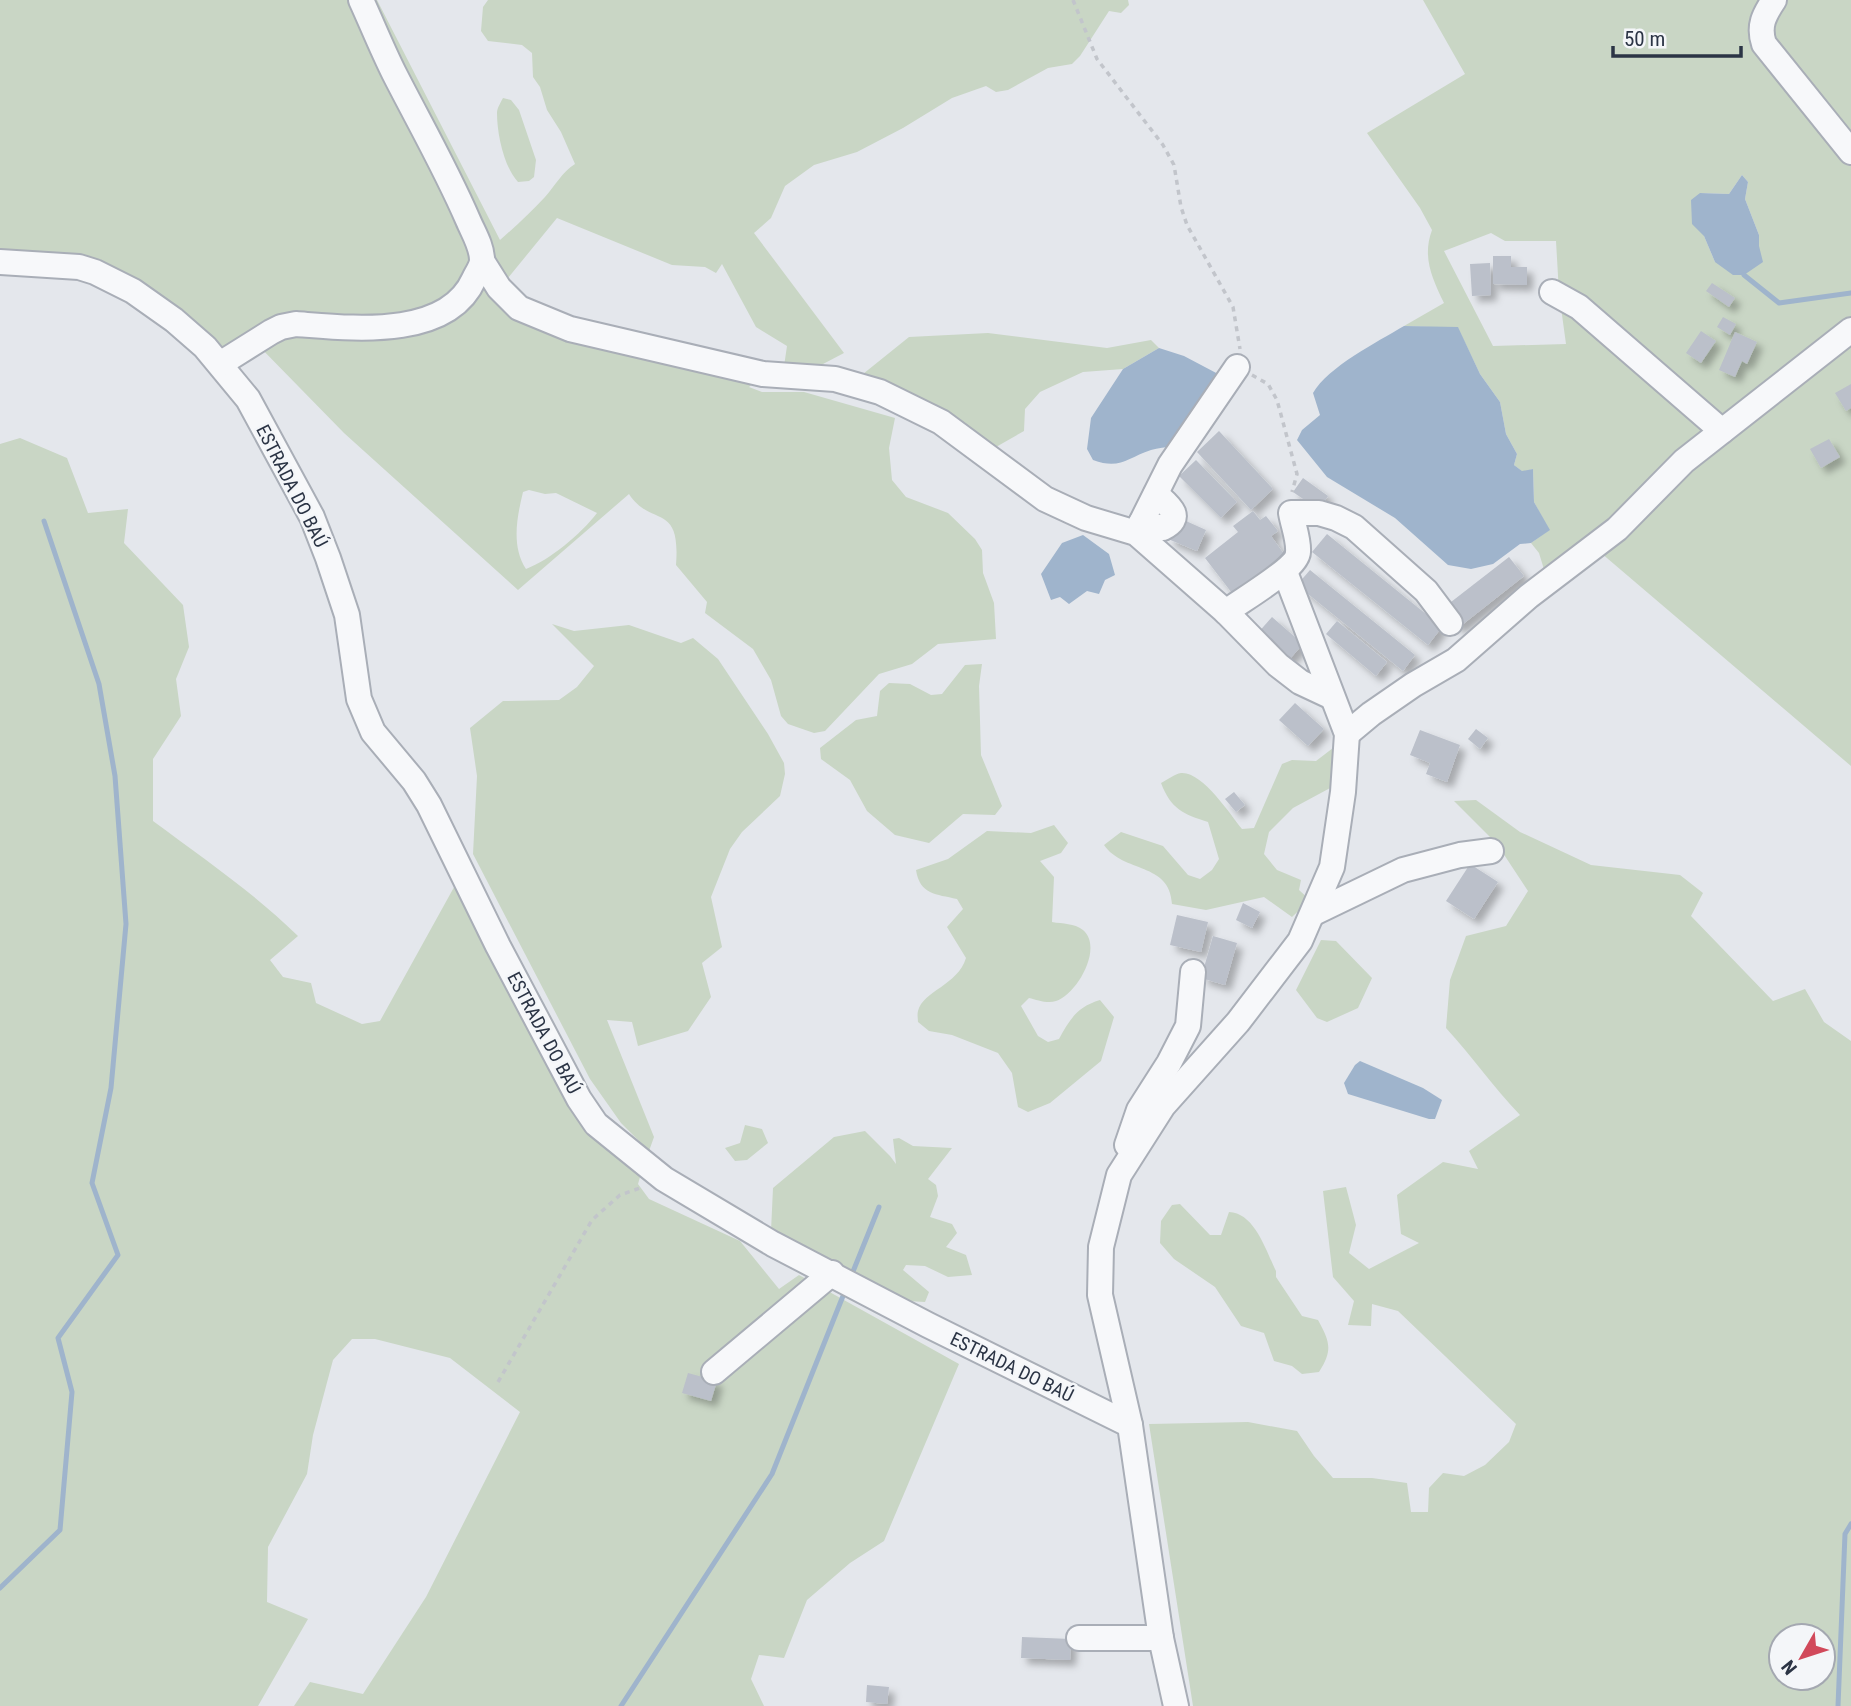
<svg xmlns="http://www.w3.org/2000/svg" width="1851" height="1706" font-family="'Roboto Condensed',sans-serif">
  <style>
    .green { fill: #c9d6c5; fill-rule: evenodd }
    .water { fill: #9fb4cc }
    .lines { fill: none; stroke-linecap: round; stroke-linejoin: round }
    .stream { stroke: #9fb4cc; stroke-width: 5 }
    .building { fill: #bbc0ca; filter: url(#shadow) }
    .minor-casing { stroke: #a9aeb7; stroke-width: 28 }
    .path { stroke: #c2c5cb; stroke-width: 3.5; stroke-dasharray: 5 5; stroke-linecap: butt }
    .minor { stroke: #f7f8fa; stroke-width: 24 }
    .labels { text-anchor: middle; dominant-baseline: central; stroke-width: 5; stroke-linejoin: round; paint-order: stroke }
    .street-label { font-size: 19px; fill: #2b3445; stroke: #f4f6f9 }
  </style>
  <defs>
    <filter id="shadow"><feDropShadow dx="6" dy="6" stdDeviation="3.5" flood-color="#0004"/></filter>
  </defs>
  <rect width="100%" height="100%" fill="#e4e7ec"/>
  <g class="green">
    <path d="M0,0H377L500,240C516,226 531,212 545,197C555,186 562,172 575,164L561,132L547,110L540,87L533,77L532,53L522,45L488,41L481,31L483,7L488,0H1128L1129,5L1121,13L1109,11L1080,56L1072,64L1048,68L1008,90L996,92L986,86L952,98L903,128L857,152L814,165L785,186L771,218L754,233L844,353L802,375L783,373L787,346L756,327L722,264L716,273L705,267L672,265L557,218L508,278L526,302L556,317L769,369L749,387L762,392H804L895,418L889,448L892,480L906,497L948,513L975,539L982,550L983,573L994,603L996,639L938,644L912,664L879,674L825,731L814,733L788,724L781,716L771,680L753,649L705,613L707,602L676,565C681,501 651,528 629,494L518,590L344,433L253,340L233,355L147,291L0,254ZM529,490L545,494L556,493L597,513C581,534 550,560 526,569C511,546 517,517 523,492Z"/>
    <path d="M1423,0H1851V766L1594,547L1546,576L1539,553L1531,543L1549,530L1534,502L1533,469L1523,472L1514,465L1517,454L1506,434L1500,402L1480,374L1458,328L1404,326L1444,303C1432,278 1422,257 1432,230L1420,208L1367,133L1465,74ZM1742,175L1748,182L1745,199L1759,235V246L1715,262L1704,236L1700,193L1729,194ZM1491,233L1505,241H1556L1559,293L1566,344L1493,346L1444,251Z"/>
    <path d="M503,98L511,100L519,110L536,160L534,177L529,181L518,182C504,167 497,134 497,113C497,108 501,102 503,98Z"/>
    <polygon points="988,333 1107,348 1151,340 1159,348 1123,369 1083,372 1040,392 1025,409 1024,431 996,447 903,395 871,383 863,374 909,337"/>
    <path d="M20,438L67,458L88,513L128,509L124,543L183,605L189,647L176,679L181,716L153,759V821C203,858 254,893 298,936L270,960L283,977L311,983L316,1003L362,1024L380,1021L458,880L547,1060L582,1126L642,1170L638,1184L649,1199L740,1241L779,1289L799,1275L959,1364L884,1541L850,1563L807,1600L784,1658L759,1655L751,1679L764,1706H294L310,1682L363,1694L426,1597L520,1412L450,1358L375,1339H352L333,1360L313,1435L307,1474L268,1547L267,1602L308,1619L258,1706H0V444Z"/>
    <polygon points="552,624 574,631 629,625 681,643 693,638 718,659 768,734 784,763 785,774 780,796 742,832 730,849 711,897 722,947 702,963 711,997 688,1031 638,1046 632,1022 607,1020 654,1137 649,1151 621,1123 590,1079 473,854 477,776 470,728 503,701 559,700 577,687 594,666"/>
    <polygon points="982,664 979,686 981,755 1002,806 995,815 963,814 929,843 895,835 867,811 850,780 821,759 820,748 856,720 877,716 880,691 889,683 910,684 931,695 942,694 965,665"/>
    <path d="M1333,748L1339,750L1332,787L1293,808L1269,832L1264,854L1277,870L1301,880L1299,890L1310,900L1292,917L1264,897L1206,910L1172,904C1170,862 1123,873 1104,845L1121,832L1163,846L1188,875L1200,879L1212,870L1219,859L1208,822C1183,814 1171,809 1161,783C1167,780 1175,774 1181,773C1202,771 1230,814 1242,829L1254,828L1282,764L1292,760L1316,761Z"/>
    <path d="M1476,800L1520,832L1591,865L1680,875L1703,893L1691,916L1773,1001L1805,989L1824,1022L1851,1041V1706H1193L1149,1424L1248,1422L1297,1431L1314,1456L1333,1478H1372L1407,1483L1411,1512H1428L1429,1488L1443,1473L1464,1476L1485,1465L1509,1442L1516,1424L1398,1311L1372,1304L1371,1326L1348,1325L1354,1301L1333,1277L1323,1191L1346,1187L1356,1225L1349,1253L1369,1269L1419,1243L1401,1234L1397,1195L1443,1162L1478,1169L1469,1151L1520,1115C1493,1087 1472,1056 1446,1028L1450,980L1466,936L1506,926L1528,891L1497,844L1454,801ZM1781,1636H1823V1678H1781Z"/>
    <path d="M1054,825L1068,843L1061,853L1040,861L1054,877L1052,922C1063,924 1074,923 1083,930C1104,948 1076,995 1056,1001C1048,1004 1037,1000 1029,998L1021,1006L1038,1036L1048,1042L1059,1039C1070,1019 1077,1007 1100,1000L1114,1017L1101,1061L1050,1103L1028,1112L1018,1107L1012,1073L998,1053L952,1035L929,1031L918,1022C918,1019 917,1015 918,1011C923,991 958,985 966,958L947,927L963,909L957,899C936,894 920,895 916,870L948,859L987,831L1031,833Z"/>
    <polygon points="1321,940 1336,941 1372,978 1358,1008 1327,1022 1317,1018 1296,990"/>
    <polygon points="745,1125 762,1129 768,1143 747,1160 735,1161 725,1148 740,1143"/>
    <polygon points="865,1131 890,1156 896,1164 893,1139 899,1138 913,1146 952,1148 928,1179 936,1185 938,1196 930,1217 952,1224 957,1233 946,1247 966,1255 972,1275 948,1277 925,1266 906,1265 903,1270 929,1292 925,1302 907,1301 771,1231 773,1188 834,1137"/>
    <path d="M1180,1204L1210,1235H1221L1229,1212C1255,1213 1266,1251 1276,1271V1277L1302,1316L1318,1320C1330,1342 1333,1350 1319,1372L1302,1374L1292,1366L1274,1361L1264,1333L1241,1326L1215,1287L1174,1259L1160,1243L1161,1221L1172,1205Z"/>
  </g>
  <g class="water">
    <polygon points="1742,175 1748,182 1745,199 1759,235 1759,246 1763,262 1744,275 1733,275 1715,262 1704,236 1692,224 1691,200 1700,193 1729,194"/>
    <path d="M1404,326L1458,327L1480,374L1500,402L1506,434L1517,454L1514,465L1522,471L1533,469L1534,502L1550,530L1531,543L1520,544L1493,564L1471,569L1448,565L1395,518L1327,477L1297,440L1302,430L1320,415L1313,393C1328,367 1377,342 1404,326Z"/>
    <path d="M1159,348L1184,356L1220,375L1196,445C1182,446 1165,446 1151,450C1127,458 1120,470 1093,460L1087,449L1091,418L1123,369Z"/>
    <polygon points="1083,535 1109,554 1115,575 1105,580 1099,594 1087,591 1069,604 1060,597 1051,600 1041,574 1062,543"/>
    <polygon points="1360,1061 1423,1088 1442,1100 1435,1119 1429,1119 1348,1094 1344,1083 1355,1065"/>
  </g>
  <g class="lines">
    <g class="stream">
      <polyline points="1744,275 1779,303 1851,293"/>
      <polyline points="850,1279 879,1207"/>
      <polyline points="0,1588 60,1530 72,1392 58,1338 118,1255 92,1183 111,1088 126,924 115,776 99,684 44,521"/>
      <polyline points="621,1706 772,1474 845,1291"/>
      <polyline points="1838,1706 1845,1534 1851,1524"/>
    </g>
  </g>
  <g class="building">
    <polygon points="1493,256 1511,256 1511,267 1527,267 1527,285 1493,284"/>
    <polygon points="1490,263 1491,295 1472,296 1470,264"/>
    <polygon points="1712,283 1735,298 1729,307 1706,291"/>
    <polygon points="1723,317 1736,324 1730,335 1717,327"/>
    <polygon points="1701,331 1716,341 1701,363 1686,353"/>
    <polygon points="1735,332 1757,342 1747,364 1742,361 1735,377 1719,370"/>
    <polygon points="1851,384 1851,408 1846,411 1835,393"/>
    <polygon points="1219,431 1273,489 1251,510 1197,452"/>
    <polygon points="1829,439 1840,457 1821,468 1810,449"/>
    <polygon points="1196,460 1237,502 1221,518 1179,476"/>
    <polygon points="1303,478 1328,496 1319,510 1293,492"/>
    <polygon points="1253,511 1260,520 1266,516 1278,531 1271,536 1284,554 1267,567 1270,571 1235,597 1205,558 1238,532 1233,526"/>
    <polygon points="1177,517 1206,530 1197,551 1168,539"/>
    <polygon points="1327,534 1442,627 1428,645 1312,552"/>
    <polygon points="1509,557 1524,576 1458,628 1442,609"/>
    <polygon points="1310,570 1415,655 1403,671 1297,585"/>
    <polygon points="1272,617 1303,644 1287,662 1256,635"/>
    <polygon points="1337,621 1387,662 1376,676 1326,634"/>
    <polygon points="1295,703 1324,729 1308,746 1279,720"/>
    <polygon points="1476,729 1488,738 1480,749 1468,739"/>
    <polygon points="1420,730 1460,745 1447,782 1426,774 1430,763 1410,755"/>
    <polygon points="1234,792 1245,805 1236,812 1225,799"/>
    <polygon points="1470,864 1498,882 1474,919 1446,901"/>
    <polygon points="1243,903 1260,912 1252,928 1236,920"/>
    <polygon points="1177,915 1208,922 1201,952 1170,945"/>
    <polygon points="1213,936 1237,943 1225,985 1201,978"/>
    <polygon points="688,1373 717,1381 711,1401 682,1393"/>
    <polygon points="1022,1637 1071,1639 1070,1660 1021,1658"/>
    <polygon points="867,1685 889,1687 887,1704 866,1702"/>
  </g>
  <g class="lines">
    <defs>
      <g id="minor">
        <path d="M1774,0C1764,15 1758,26 1764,44L1851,152"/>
        <polyline points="482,261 499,288 519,308 570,329 763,374 835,379 880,392 941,422 1045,499 1086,518 1136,533 1226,612 1278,665 1300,682 1332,697"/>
        <polyline points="0,262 79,267 95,272 133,291 174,320 205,347 248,399 312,517 328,558 347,615 359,699 373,732 414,781 429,805 498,946 579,1099 596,1124 664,1179 773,1244 928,1325 1130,1425 1161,1638 1176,1706"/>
        <polyline points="1552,292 1579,307 1722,431"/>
        <path d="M220,364L271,332L281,327L296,324C350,328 447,340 474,279C477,273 482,266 482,260C482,246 473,232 468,220C446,169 419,122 394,73C382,49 372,24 361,0"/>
        <path d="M1141,523L1163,528C1186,517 1167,504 1156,494"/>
        <polyline points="1136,533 1170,465 1237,367"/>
        <path d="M1226,612C1240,601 1298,568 1298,552C1299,540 1293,525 1291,513H1319L1336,518L1354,527L1426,591L1450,623"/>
        <polyline points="1347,734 1371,714 1413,685 1456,660 1529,596 1617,529 1684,461 1851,330"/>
        <polyline points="1314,913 1403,870 1460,855 1491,851"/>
        <polyline points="1127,1145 1139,1110 1169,1063 1188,1026 1193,972"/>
        <polyline points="714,1372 832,1273"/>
        <polyline points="1130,1425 1100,1295 1101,1247 1119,1175 1163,1106 1238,1022 1300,941 1332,867 1343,792 1347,734 1285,572"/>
        <polyline points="1079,1638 1161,1638"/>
      </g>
    </defs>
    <use href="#minor" class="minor-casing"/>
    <g class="path">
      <polyline points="1073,0 1097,59 1163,145 1174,165 1181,207 1187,225 1233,307 1240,349"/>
      <polyline points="1252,375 1268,384 1277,400 1297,474 1292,492"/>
      <polyline points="498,1382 592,1220 620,1195 643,1187"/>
    </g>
    <use href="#minor" class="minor"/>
  </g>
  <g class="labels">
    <g class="street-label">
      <text transform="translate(292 486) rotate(63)">ESTRADA DO BAÚ</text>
      <text transform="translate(544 1033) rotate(62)">ESTRADA DO BAÚ</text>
      <text transform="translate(1012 1367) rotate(26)">ESTRADA DO BAÚ</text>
    </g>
  </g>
  <g transform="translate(1802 1657) rotate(231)"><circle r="33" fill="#f4f6f9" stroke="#a4a8b1" stroke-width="2"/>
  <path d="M0-5L12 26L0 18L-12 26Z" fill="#d1495b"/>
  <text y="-10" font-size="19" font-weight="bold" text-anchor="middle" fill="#2b3445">N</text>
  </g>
  <path d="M1613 46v10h128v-10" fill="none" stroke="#2b3445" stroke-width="3.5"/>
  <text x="1624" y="46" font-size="21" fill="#2b3445" stroke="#f4f6f9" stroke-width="5" paint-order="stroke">50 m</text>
</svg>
